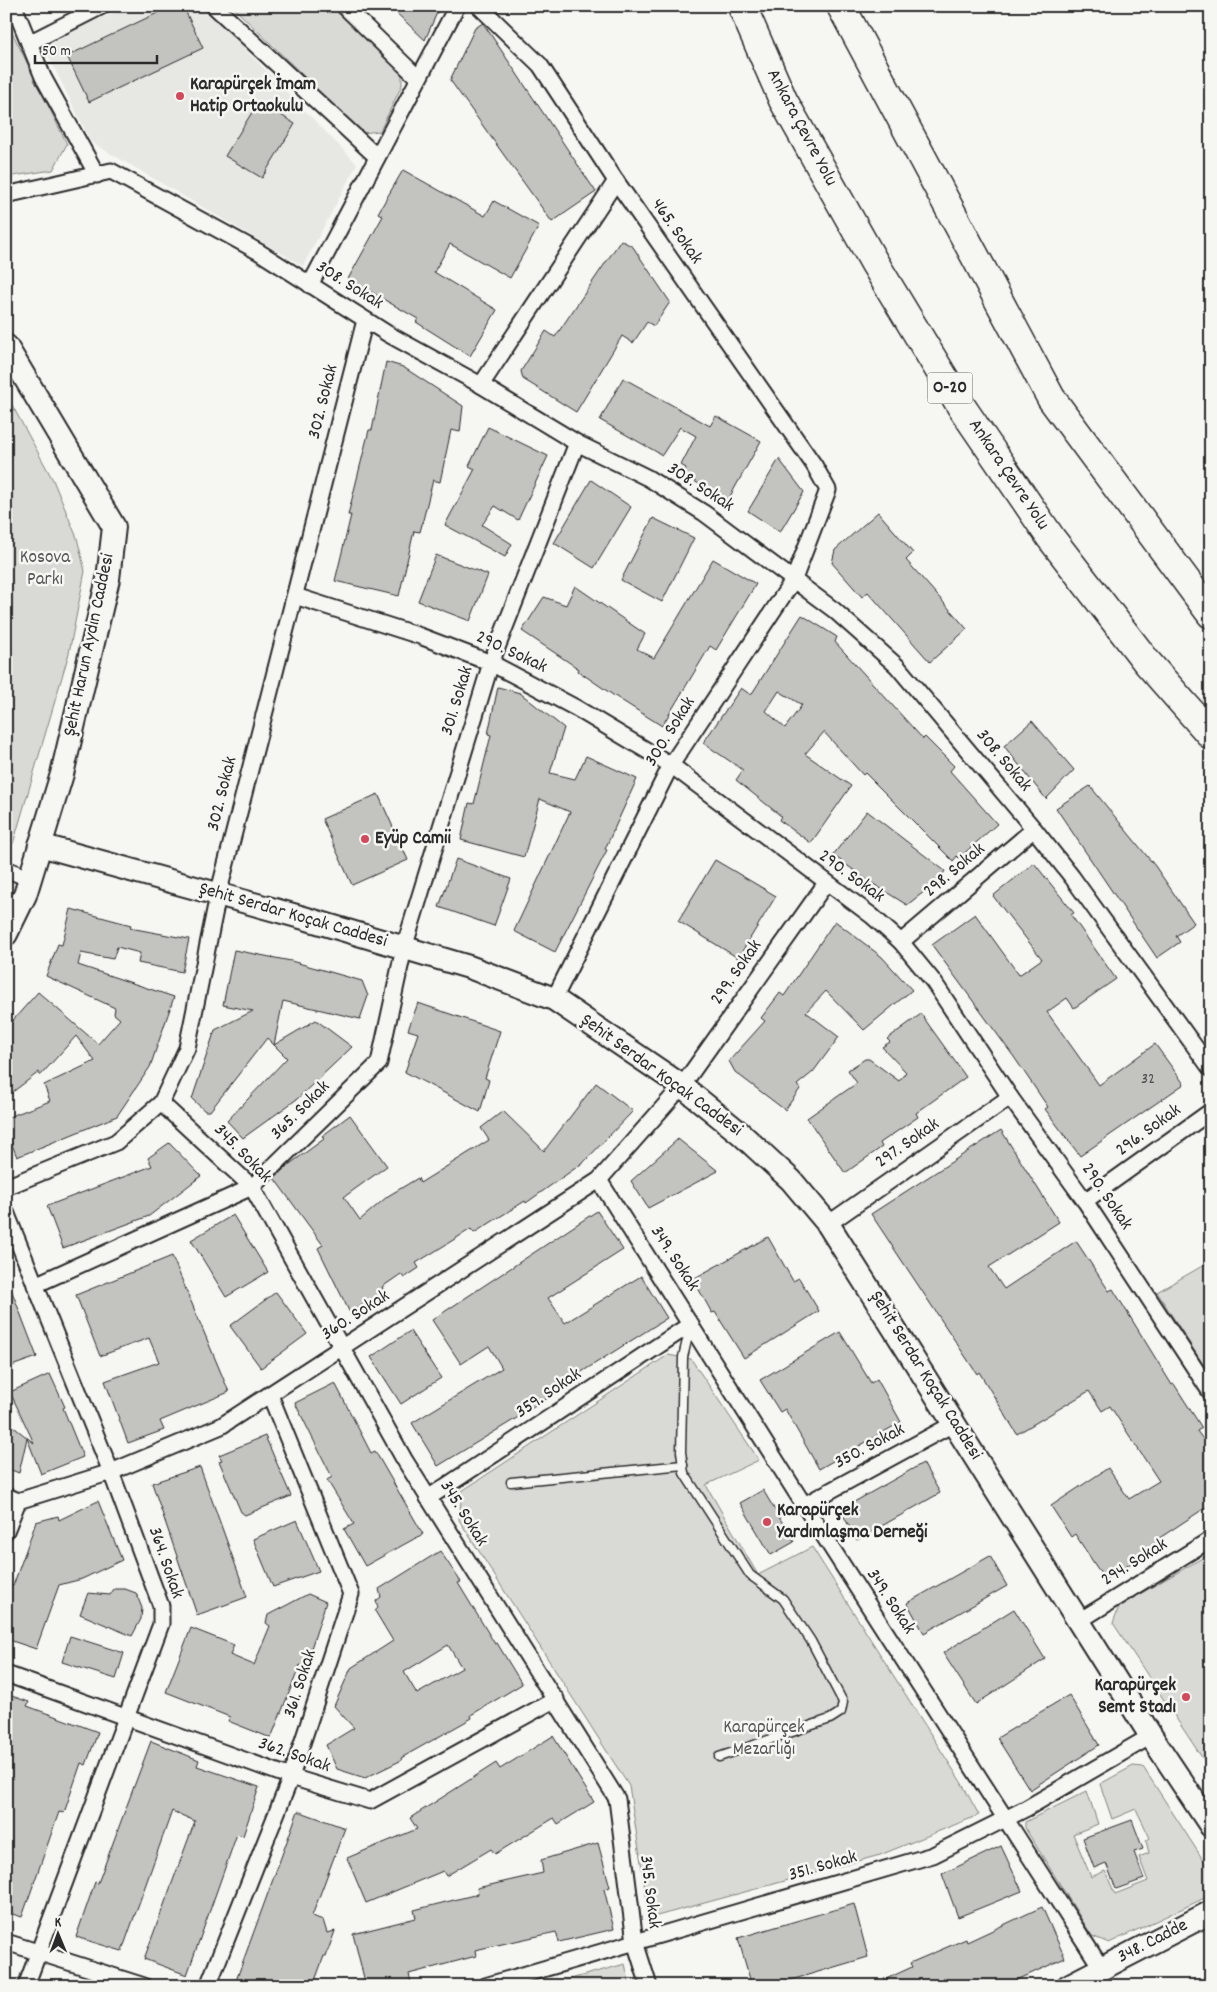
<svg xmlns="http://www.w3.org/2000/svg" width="1217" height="1992" font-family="Dekko,sans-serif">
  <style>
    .built { fill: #e7e7e3 }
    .green { fill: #d9d9d5; stroke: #828280 }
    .building { fill: #c3c3c0; stroke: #2b2b2b; fill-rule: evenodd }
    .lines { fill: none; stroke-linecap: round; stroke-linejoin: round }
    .lane-casing { stroke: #2b2b2b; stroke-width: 11 }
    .street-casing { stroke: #2b2b2b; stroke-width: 19 }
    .secondary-casing { stroke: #2b2b2b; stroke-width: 26 }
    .highway-casing { stroke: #2b2b2b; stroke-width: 31 }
    .lane { stroke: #f6f6f2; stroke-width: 8 }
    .street { stroke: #f6f6f2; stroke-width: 15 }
    .secondary { stroke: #f6f6f2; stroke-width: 22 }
    .highway { stroke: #f6f6f2; stroke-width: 28 }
    .poi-dot { fill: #d1495b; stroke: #f6f6f2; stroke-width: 2 }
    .labels { text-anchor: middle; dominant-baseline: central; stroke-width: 5; stroke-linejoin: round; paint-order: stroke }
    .number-label { font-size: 16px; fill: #515150 }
    .shield { fill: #f6f6f2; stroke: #686867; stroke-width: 1 }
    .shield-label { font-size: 18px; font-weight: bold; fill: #2b2b2b }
    .poi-label { font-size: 19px; font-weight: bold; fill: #2b2b2b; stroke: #f6f6f2; text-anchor: start }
    .street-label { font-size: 19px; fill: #2b2b2b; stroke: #f6f6f2 }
    .park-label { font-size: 19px; fill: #565656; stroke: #f6f6f2 }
  </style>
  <rect width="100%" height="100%" fill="#f6f6f2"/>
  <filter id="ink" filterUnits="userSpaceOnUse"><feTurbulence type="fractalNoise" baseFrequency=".02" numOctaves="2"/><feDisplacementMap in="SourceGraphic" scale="10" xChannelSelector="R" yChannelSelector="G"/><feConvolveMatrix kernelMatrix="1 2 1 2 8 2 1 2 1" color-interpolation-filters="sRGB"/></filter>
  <g filter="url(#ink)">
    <polygon class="built" points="131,6 203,6 357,164 303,266 91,142 45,49 74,29"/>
    <g class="green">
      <polygon points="232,6 337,6 402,75 402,85 380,131 362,133"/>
      <polygon points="6,20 67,144 53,170 6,177"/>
      <polygon points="6,394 53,480 77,538 85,571 69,653 13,844 6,845"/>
      <polygon points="1211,1261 1211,1377 1157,1292"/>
      <polygon points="668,1355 691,1359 759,1460 706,1485 758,1575 812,1547 961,1782 979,1815 880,1855 657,1916 648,1907 629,1786 459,1520 462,1491"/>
      <polygon points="1211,1553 1211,1771 1113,1623 1119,1606"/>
      <polygon points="1133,1766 1143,1767 1211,1872 1211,1895 1109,1943 1092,1936 1025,1828 1025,1822 1087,1791 1098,1824 1073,1834 1091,1877 1105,1871 1115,1894 1148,1881 1139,1857 1149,1853 1146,1841 1150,1838 1136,1809 1112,1819 1100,1784"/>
      <polygon points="625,1964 630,1986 545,1986"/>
    </g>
    <g class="building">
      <polygon points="172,6 183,6 203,48 89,102 67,56"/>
      <polygon points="389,6 440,6 425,40"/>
      <polygon points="483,23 596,192 552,222 450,80 475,28"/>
      <polygon points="259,101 295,124 262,178 225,156"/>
      <polygon points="403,170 485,216 494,201 539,226 510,278 450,244 434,272 497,310 470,356 416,322 418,319 348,279 383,216 378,213"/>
      <polygon points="621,240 633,247 670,302 654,326 647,322 633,343 622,336 576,412 523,379 521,371 546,331 555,337"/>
      <polygon points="386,362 403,367 463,406 460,432 451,430 440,482 433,480 420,532 414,531 399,596 335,581 351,515 348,515 369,430 372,430"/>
      <polygon points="623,378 710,426 716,416 761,441 728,500 683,475 686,468 681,465 696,436 680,427 662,455 600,420"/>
      <polygon points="488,427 548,456 518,520 495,506 482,525 512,544 505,557 445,525 475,469 469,466"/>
      <polygon points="779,459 804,492 780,532 748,511"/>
      <polygon points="591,480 631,507 594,568 554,543"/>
      <polygon points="878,512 913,553 906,560 967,629 930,662 868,592 862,597 832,563 835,550"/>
      <polygon points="653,518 694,538 662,602 621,580"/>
      <polygon points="436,555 488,575 470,621 418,601"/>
      <polygon points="713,559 756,584 716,650 710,646 662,726 613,695 578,671 579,669 522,631 544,597 566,605 575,586 645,634 637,649 654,658"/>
      <path d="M802,615L837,637L835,642L923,739L925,737L954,766L950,771L997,824L959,858L957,856L953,861L865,773L863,775L824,732L805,754L851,786L811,843L779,820L781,816L736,780L743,770L703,743L741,688L751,695ZM779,691L802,705L785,728L766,711Z"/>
      <polygon points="498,687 520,693 564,728 550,773 575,779 586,756 637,779 605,849 607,850 555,952 514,931 570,812 540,799 524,857 461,840 469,803 474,804 491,735 488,734"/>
      <polygon points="1032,721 1074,770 1046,799 1004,746"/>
      <polygon points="1090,786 1155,866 1194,923 1176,936 1180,942 1157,958 1056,808"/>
      <polygon points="378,794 408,860 352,885 322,819"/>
      <polygon points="867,811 945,871 938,881 907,905 867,880 833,855"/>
      <polygon points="456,859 511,879 494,926 439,907"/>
      <polygon points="715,860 776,896 738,958 678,921"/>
      <polygon points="1034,863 1074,913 1071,915 1116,979 1074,1008 1067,998 1047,1012 1099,1085 1155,1044 1184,1084 1080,1156 1045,1109 1048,1107 1014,1057 932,945 975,914 1019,975 1042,959 993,896"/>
      <polygon points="71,909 131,925 130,928 189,939 182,972 138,963 140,953 117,947 113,959 81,953 78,965 174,997 150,1067 117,1116 17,1157 6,1130 6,1118 50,1101 44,1085 95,1061 76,1036 40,1076 39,1072 6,1097 6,1028 38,992 98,1044 120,1019 114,1014 115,1008 46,976 58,944 62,945"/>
      <polygon points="835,921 882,957 912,990 864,1030 826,991 806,1012 839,1037 813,1072 797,1085 800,1089 785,1110 735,1072 729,1061 765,1021 761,1018 780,993 784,996"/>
      <polygon points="234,950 291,961 362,981 368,996 360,1019 283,1001 274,1045 267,1038 210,1111 205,1111 192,1099 215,1030 253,1011 223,1005"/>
      <polygon points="418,1003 500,1031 485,1078 489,1080 480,1112 405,1072 418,1033 408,1030"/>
      <polygon points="921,1014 966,1077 916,1113 918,1117 880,1143 882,1147 845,1173 807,1118 857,1083 848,1070 865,1059 869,1059 899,1081 906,1072 882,1047 890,1042 887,1039"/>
      <polygon points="316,1020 352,1047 297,1099 243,1138 227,1121 287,1058 274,1045"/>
      <polygon points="596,1083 633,1111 584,1162 526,1203 525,1201 474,1233 471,1229 416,1263 419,1268 404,1278 401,1274 382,1287 384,1291 350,1313 318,1248 323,1245 274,1178 287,1166 324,1139 322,1136 350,1115 387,1166 344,1197 360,1220 388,1196 418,1178 420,1183 489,1140 481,1128 503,1111 544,1151"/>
      <polygon points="1001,1130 1059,1222 989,1267 1004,1289 1076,1241 1109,1291 1113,1289 1172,1385 1174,1384 1202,1428 1197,1431 1211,1450 1211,1504 1158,1539 1161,1544 1105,1580 1075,1534 1071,1537 1051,1506 1108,1468 1129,1499 1159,1481 1110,1406 1102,1411 1089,1391 1017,1434 979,1372 977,1374 871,1214"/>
      <polygon points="678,1139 718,1171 648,1208 631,1181"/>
      <polygon points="169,1143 201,1176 149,1216 63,1248 47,1206 152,1166 148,1158"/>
      <polygon points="597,1211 623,1250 548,1298 565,1323 641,1276 667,1318 580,1373 582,1376 512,1421 438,1466 412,1423 502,1368 489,1346 461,1364 432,1320"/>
      <polygon points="233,1215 268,1272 226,1297 191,1240"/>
      <polygon points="768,1237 793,1281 799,1278 819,1311 744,1358 715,1312 712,1313 693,1279"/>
      <polygon points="172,1256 229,1392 160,1421 164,1430 128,1443 105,1381 159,1362 149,1338 100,1356 76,1295"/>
      <polygon points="6,1276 37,1357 6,1368"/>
      <polygon points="276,1292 307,1334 261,1368 230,1326"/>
      <polygon points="410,1331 441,1378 401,1404 371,1357"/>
      <polygon points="840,1332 871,1383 877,1379 901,1422 819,1469 785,1409 780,1412 760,1380"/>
      <polygon points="50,1374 65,1407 63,1408 83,1457 41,1474 27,1438 19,1473 6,1468 6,1421 34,1443 10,1392"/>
      <polygon points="335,1383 371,1453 375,1451 423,1534 365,1566 344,1529 354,1524 327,1480 332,1477 295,1403"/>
      <polygon points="265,1436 291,1496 245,1515 241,1512 219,1461 222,1460 219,1455"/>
      <polygon points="923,1463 940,1493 857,1540 840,1510"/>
      <polygon points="200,1467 247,1597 197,1615 152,1483"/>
      <polygon points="763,1490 794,1542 771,1555 740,1503"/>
      <polygon points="98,1501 122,1560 82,1579 59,1585 36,1649 6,1639 6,1598 11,1585 13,1586 36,1522 58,1516 59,1520"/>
      <polygon points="297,1520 319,1571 273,1587 253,1539"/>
      <path d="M440,1551L461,1582L458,1583L495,1644L497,1643L522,1684L471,1715L472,1718L401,1758L402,1760L365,1778L337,1769L326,1745L354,1728L334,1706L351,1668L393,1641L375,1611L378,1608L376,1601L381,1597L379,1589ZM448,1645L462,1668L417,1694L404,1672Z"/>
      <polygon points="990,1556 1007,1586 924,1633 907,1603"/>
      <polygon points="114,1589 125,1589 136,1593 142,1608 141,1619 132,1636 80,1614 88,1593 110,1595"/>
      <polygon points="308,1594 326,1602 305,1667 300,1665 271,1738 228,1721 230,1717 166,1692 191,1628 234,1645 230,1655 254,1665 270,1626 266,1623 268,1615"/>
      <polygon points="1014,1609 1045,1659 976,1704 943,1653"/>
      <polygon points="70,1636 124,1653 116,1679 62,1662"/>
      <polygon points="6,1694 29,1702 27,1706 98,1732 86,1765 81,1763 64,1813 59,1812 22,1917 6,1912"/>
      <polygon points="1069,1695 1099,1745 1030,1790 997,1738"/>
      <polygon points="553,1736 594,1802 558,1824 554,1818 495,1854 491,1849 446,1876 443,1871 366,1903 347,1858 417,1829 410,1818 496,1763 500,1769"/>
      <polygon points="151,1741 199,1760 197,1766 259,1787 243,1836 237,1834 187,1975 144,1959 195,1821 172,1811 122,1951 76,1937 95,1882 98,1883"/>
      <polygon points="298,1811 345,1828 312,1916 323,1920 327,1933 335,1931 326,1956 324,1956 313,1986 234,1986"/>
      <polygon points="1132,1820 1143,1849 1134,1852 1144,1879 1116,1889 1106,1863 1094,1868 1083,1838"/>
      <polygon points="598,1843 610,1887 604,1889 614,1929 559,1942 556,1932 475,1950 476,1956 409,1974 411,1982 395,1986 366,1986 353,1934 416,1918 414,1910 478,1894 477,1888 543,1873 541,1860"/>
      <polygon points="1001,1846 1022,1891 958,1917 942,1874"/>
      <polygon points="854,1904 868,1957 771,1986 752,1986 738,1938"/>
      <polygon points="1042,1907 1065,1958 1004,1986 871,1986 912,1967 910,1963 966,1939 967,1942"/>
    </g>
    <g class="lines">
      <defs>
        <g id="lane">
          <polyline points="690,1328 683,1357 681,1452 684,1473 750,1575 783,1599 811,1641 843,1702 841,1712 830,1719 719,1757"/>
          <polyline points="511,1482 683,1465"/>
        </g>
        <g id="street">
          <polyline points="14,6 43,77 97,175"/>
          <polyline points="214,6 377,157"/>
          <polyline points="344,6 418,78"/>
          <polyline points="479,6 540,65 616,181 814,465 828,490 794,579 671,765 554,999"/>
          <polyline points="29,43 102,6"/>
          <polyline points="6,195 111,171 259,252 388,334 481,385 577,443 648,478 704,513 834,610 897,666 1034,829 1072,877 1211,1069"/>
          <polyline points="310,285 457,6"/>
          <polyline points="481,385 616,181"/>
          <polyline points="295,596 420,636 491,663 576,708 671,765 872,916 901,942 933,981 1010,1097 1085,1201 1211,1393"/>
          <polyline points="6,869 30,879"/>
          <polyline points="901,942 1034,829"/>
          <polyline points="161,1103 252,1187 404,1459 617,1799 635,1942 649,1986"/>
          <polyline points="599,1180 804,1505 1102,1969"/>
          <polyline points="6,1187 116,1142 161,1103 187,1048 218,895 365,320"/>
          <polyline points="1085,1201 1211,1111"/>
          <polyline points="6,1212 111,1472 161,1606 161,1624 26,1986"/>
          <polyline points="828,1224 1010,1097"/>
          <polyline points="35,1285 252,1187 379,1063 404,948 491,663 577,443"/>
          <polyline points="6,1496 18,1501 111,1472 221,1426 599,1180 682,1086 826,883"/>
          <polyline points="428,1498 691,1324"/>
          <polyline points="804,1505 955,1423"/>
          <polyline points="6,1531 18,1501"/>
          <polyline points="1079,1621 1211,1539"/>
          <polyline points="6,1674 291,1777 370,1801 556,1699"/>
          <polyline points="6,1942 144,1986"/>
          <polyline points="208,1986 291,1777 351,1594 270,1395"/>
          <polyline points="485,1986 933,1855 1027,1808 1151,1736"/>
        </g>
        <g id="secondary">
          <polyline points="6,346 114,527 108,579 62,774 25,895 6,934"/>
          <polyline points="40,845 304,918 469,967 554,999 682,1086 741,1134 791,1180 828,1224 1151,1736 1211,1826"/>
          <polyline points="1068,1986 1211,1912"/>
        </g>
        <g id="highway">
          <polyline points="742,6 783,100 874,262 961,406 1051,538 1146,661 1211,735"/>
          <polyline points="841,6 1051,398 1211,614"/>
        </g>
      </defs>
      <use href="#lane" class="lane-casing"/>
      <use href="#street" class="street-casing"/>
      <use href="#secondary" class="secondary-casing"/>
      <use href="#highway" class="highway-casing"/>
      <use href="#lane" class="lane"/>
      <use href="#street" class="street"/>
      <use href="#secondary" class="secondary"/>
      <use href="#highway" class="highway"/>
    </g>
  </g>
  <g class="poi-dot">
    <circle cx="180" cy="96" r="5"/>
    <circle cx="365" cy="839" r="5"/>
    <circle cx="767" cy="1522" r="5"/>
    <circle cx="1186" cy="1697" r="5"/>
  </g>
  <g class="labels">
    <g class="number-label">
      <text x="1148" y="1079">32</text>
    </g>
    <rect class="shield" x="927.5" y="372.5" width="45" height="31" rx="4"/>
    <g class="shield-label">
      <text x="950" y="388">O-20</text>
    </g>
    <g class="poi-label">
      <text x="190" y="85">Karapürçek İmam<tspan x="190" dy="22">Hatip Ortaokulu</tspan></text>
      <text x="375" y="839">Eyüp Camii</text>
      <text x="777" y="1511">Karapürçek<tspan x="777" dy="22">Yardımlaşma Derneği</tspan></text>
      <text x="1176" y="1686" text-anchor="end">Karapürçek<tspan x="1176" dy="22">Semt Stadı</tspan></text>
    </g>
    <g class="street-label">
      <text transform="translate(801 128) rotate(62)">Ankara Çevre Yolu</text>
      <text transform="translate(676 232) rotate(55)">465. Sokak</text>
      <text transform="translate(349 286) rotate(32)">308. Sokak</text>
      <text transform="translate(324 402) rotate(-76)">302. Sokak</text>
      <text transform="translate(1008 475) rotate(56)">Ankara Çevre Yolu</text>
      <text transform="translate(700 488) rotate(33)">308. Sokak</text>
      <text transform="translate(90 645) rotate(-78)">Şehit Harun Aydın Caddesi</text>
      <text transform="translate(511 653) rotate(25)">290. Sokak</text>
      <text transform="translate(458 701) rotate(-73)">301. Sokak</text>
      <text transform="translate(671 732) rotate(-58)">300. Sokak</text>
      <text transform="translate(1003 761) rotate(50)">308. Sokak</text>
      <text transform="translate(223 794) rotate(-76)">302. Sokak</text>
      <text transform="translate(955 871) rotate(-40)">298. Sokak</text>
      <text transform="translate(851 877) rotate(36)">290. Sokak</text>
      <text transform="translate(293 916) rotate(16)">Şehit Serdar Koçak Caddesi</text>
      <text transform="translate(737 973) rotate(-55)">299. Sokak</text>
      <text transform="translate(661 1076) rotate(36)">Şehit Serdar Koçak Caddesi</text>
      <text transform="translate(301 1111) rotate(-45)">365. Sokak</text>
      <text transform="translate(1149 1131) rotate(-36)">296. Sokak</text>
      <text transform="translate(908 1144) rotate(-35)">297. Sokak</text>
      <text transform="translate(242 1154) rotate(46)">345. Sokak</text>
      <text transform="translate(1106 1197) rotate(56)">290. Sokak</text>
      <text transform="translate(674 1259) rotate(57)">349. Sokak</text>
      <text transform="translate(356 1316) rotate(-33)">360. Sokak</text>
      <text transform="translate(925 1376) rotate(58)">Şehit Serdar Koçak Caddesi</text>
      <text transform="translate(549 1394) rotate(-34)">359. Sokak</text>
      <text transform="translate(870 1447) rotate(-28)">350. Sokak</text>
      <text transform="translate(463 1514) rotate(58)">345. Sokak</text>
      <text transform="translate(165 1563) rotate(71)">364. Sokak</text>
      <text transform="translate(1135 1563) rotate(-32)">294. Sokak</text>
      <text transform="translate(890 1602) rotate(57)">349. Sokak</text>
      <text transform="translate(301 1684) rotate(-72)">361. Sokak</text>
      <text transform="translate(294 1756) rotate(19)">362. Sokak</text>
      <text transform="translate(823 1867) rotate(-16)">351. Sokak</text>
      <text transform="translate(649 1892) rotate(83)">345. Sokak</text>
      <text transform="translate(1153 1942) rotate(-27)">348. Cadde</text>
    </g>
    <g class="park-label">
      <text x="45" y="558">Kosova<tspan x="45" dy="22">Parkı</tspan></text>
      <text x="764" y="1728">Karapürçek<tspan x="764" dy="22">Mezarlığı</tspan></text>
    </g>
  </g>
  <rect width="1217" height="1992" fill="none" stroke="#f6f6f2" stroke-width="25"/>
  <rect x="12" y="12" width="1192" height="1967" fill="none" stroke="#2b2b2b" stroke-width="2" filter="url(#ink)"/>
  <g transform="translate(58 1934) rotate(359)" stroke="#f6f6f2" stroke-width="4" paint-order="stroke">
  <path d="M0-4L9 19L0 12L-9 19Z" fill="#2b2b2b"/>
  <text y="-8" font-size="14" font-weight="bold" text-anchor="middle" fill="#2b2b2b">K</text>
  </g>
  <path d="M35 55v8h122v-8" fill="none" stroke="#2b2b2b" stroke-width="2.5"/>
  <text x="42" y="55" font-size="15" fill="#2b2b2b" stroke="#f6f6f2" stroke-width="4" paint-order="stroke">50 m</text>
</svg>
